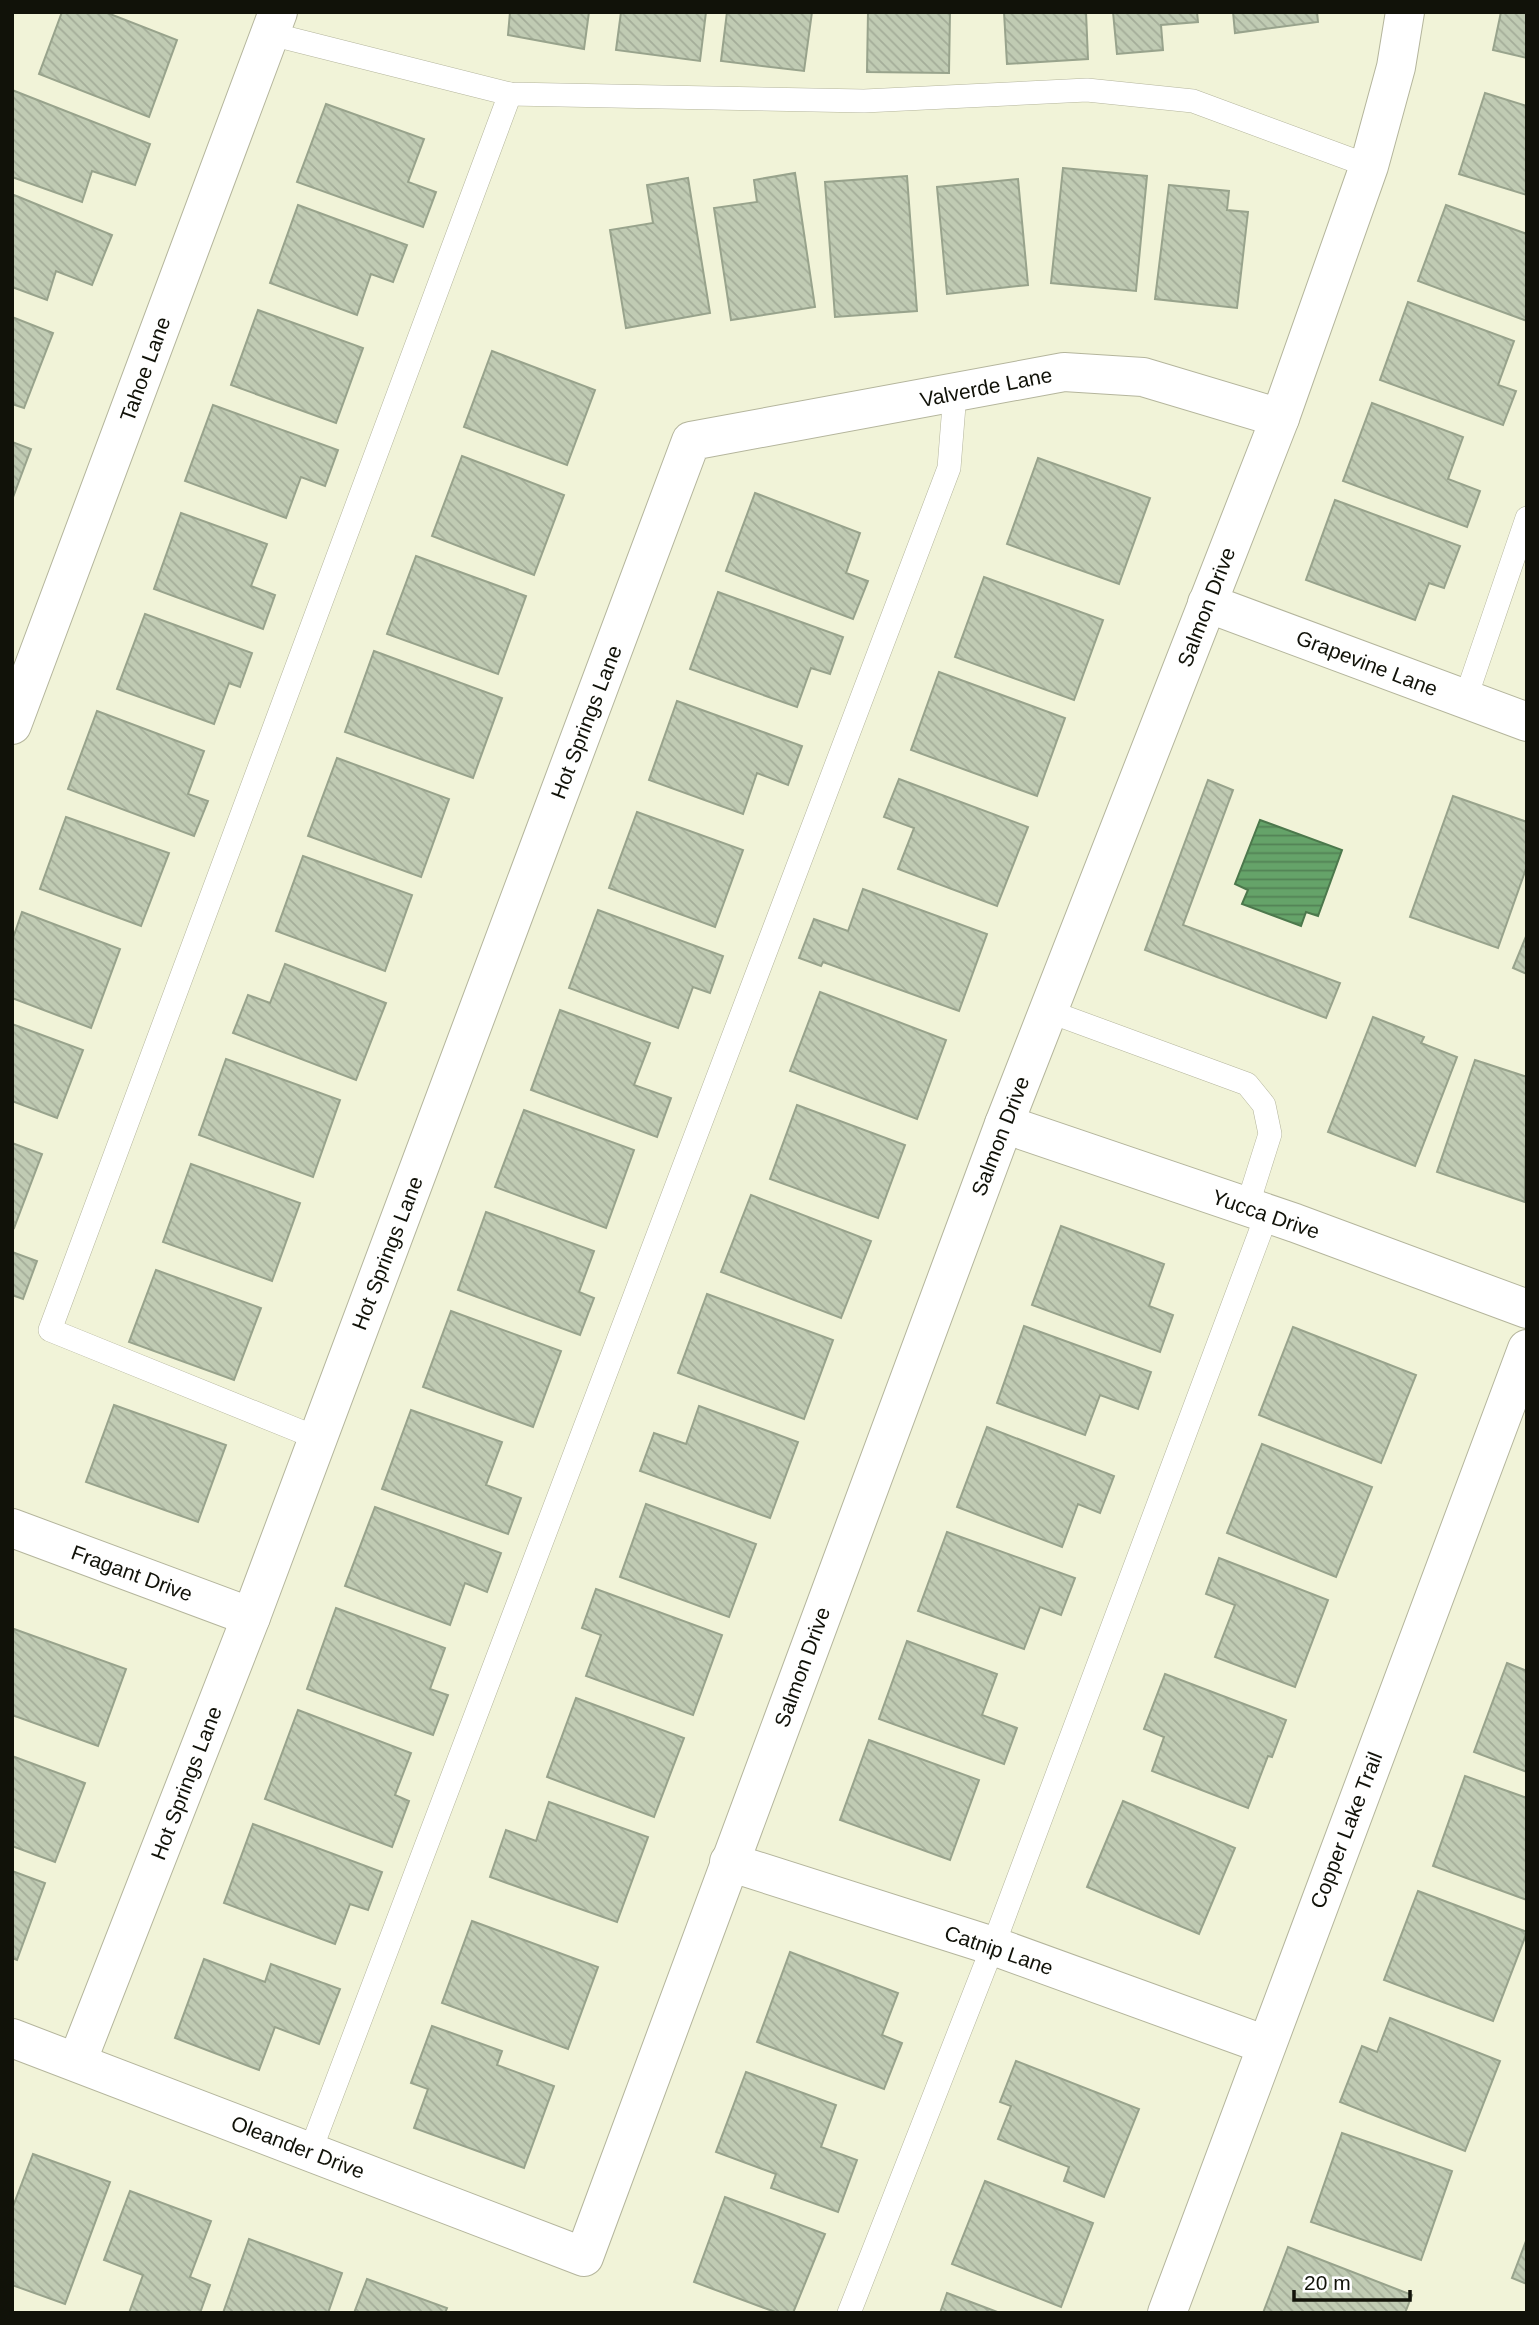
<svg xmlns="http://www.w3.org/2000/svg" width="1539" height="2325" font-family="Arial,sans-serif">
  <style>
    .water { fill: url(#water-rules); stroke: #4c784c; stroke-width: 2 }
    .building { fill: url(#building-back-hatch); stroke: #98a38c; stroke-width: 2 }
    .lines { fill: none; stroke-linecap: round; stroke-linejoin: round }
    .lane-casing { stroke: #b4b59c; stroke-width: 24 }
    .street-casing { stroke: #b4b59c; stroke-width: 40 }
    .lane { stroke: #fff; stroke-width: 23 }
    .street { stroke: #fff; stroke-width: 38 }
    .labels { text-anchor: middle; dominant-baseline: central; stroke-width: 6; stroke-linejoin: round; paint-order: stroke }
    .street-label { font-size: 21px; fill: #111209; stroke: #fff }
  </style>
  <defs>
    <pattern id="water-rules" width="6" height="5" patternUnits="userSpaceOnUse" patternTransform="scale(1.75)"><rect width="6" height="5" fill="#65a369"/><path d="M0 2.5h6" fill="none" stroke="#528355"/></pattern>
    <pattern id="building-back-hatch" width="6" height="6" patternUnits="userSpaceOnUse" patternTransform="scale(1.75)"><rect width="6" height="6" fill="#c0cbb3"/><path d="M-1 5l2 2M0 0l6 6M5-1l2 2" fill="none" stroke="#a4ad99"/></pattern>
  </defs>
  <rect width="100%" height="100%" fill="#f1f3d8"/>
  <polygon class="water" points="1260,820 1342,850 1318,916 1306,912 1301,926 1242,904 1248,890 1235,884"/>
  <g class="building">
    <polygon points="62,12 105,12 177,40 149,117 39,74"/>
    <polygon points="510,12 589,12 584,49 508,35"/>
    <polygon points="621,12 706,12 700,61 616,50"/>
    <polygon points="727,12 812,12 804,71 721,61"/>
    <polygon points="868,12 950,12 949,73 867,72"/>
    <polygon points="1004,12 1086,12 1088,59 1007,64"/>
    <polygon points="1113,12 1197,12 1198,22 1161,25 1163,50 1117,54"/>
    <polygon points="1233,12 1317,12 1318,22 1235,33"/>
    <polygon points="1501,12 1527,12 1527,58 1493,50"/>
    <polygon points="12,90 150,144 135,185 92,171 82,202 12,177"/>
    <polygon points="1485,93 1527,106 1527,195 1459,174"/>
    <polygon points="326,104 424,139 408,182 436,192 423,227 297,182"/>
    <polygon points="1063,168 1147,176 1136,291 1051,283"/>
    <polygon points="795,173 815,307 731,320 714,208 757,202 754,180"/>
    <polygon points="907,176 917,311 835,317 825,182"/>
    <polygon points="688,178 710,313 626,328 610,230 653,223 647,185"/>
    <polygon points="1018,179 1028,285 947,294 937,187"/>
    <polygon points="1169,185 1229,191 1227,210 1248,212 1237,308 1155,299"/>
    <polygon points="14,195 112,235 92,285 56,271 47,300 12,287 12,200"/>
    <polygon points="298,205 407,245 393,282 371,274 357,315 270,283"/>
    <polygon points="1446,205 1527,234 1527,321 1418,281"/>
    <polygon points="1408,302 1514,341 1498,385 1516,391 1503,425 1380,380"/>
    <polygon points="258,310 363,348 336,423 231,385"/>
    <polygon points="12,317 53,333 24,408 12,404"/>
    <polygon points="492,351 595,390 567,465 464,427"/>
    <polygon points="1372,403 1463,437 1448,479 1480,491 1467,527 1343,481"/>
    <polygon points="213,405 338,450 325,486 301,477 286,518 185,481"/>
    <polygon points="12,442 31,449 12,500"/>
    <polygon points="462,456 564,495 534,575 432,536"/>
    <polygon points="1038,458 1150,498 1119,584 1007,544"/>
    <polygon points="755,493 860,533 846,573 868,581 853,619 726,571"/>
    <polygon points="1335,500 1460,546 1444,588 1429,583 1415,620 1306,580"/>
    <polygon points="181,513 267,544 251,586 275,595 263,629 154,589"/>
    <polygon points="416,556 526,596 498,674 387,634"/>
    <polygon points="984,577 1103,620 1074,700 955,657"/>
    <polygon points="718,592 843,637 830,674 811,668 797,707 690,669"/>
    <polygon points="145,614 252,653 240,687 229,683 214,724 117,689"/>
    <polygon points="374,651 502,698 473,778 345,732"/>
    <polygon points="939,672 1065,718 1037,796 911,750"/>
    <polygon points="677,701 802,746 788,785 757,773 743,814 649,780"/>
    <polygon points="97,711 204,751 188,794 208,801 194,836 68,789"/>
    <polygon points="337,758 449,799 421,877 308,836"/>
    <polygon points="899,779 1028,827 997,906 898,869 914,828 884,817"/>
    <polygon points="1208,780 1233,790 1183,925 1340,983 1326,1018 1145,950"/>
    <polygon points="1453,796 1527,822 1527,866 1498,948 1410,917"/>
    <polygon points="637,812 743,850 715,927 609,888"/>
    <polygon points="66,817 169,853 141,926 40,889"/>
    <polygon points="303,856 412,895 385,971 276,931"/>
    <polygon points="863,889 987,934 959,1011 823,962 821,966 799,958 814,919 848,931"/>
    <polygon points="598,910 723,956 710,993 693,987 678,1028 569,988"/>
    <polygon points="22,912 120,949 91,1028 12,998 12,941"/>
    <polygon points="1527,934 1527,974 1513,968"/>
    <polygon points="285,964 386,1003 356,1080 233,1033 248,995 270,1003"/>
    <polygon points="820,992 946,1040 917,1119 790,1071"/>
    <polygon points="560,1010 650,1043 634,1085 671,1098 657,1137 531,1090"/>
    <polygon points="1373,1017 1424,1037 1421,1043 1457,1057 1415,1166 1328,1132"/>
    <polygon points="12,1024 83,1050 57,1118 12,1101"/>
    <polygon points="226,1059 340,1100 313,1177 199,1135"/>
    <polygon points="1475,1060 1527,1077 1525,1202 1437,1172"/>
    <polygon points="797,1105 905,1145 878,1218 770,1179"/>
    <polygon points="524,1110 634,1150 606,1228 495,1187"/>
    <polygon points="12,1143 42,1154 14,1228 12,1227"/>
    <polygon points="191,1164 300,1203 272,1281 163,1242"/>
    <polygon points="751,1195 871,1241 841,1318 721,1272"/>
    <polygon points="486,1212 594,1251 579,1292 594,1298 580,1335 458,1290"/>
    <polygon points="1061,1226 1164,1264 1149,1306 1173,1315 1160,1352 1032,1305"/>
    <polygon points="12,1252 37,1261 23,1299 12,1295"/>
    <polygon points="156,1270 261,1308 234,1380 129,1342"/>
    <polygon points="707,1294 833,1340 804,1419 678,1373"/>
    <polygon points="451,1311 561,1351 533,1427 423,1387"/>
    <polygon points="1024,1326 1151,1372 1138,1409 1100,1395 1085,1435 997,1403"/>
    <polygon points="1293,1327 1416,1375 1381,1463 1259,1415"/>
    <polygon points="114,1405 226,1445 198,1522 86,1482"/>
    <polygon points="699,1406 798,1442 770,1518 640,1471 654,1433 686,1444"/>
    <polygon points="411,1410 502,1442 486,1485 521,1498 508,1534 382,1489"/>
    <polygon points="987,1427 1114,1476 1100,1513 1078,1504 1062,1547 957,1507"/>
    <polygon points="1262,1444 1372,1487 1336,1577 1227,1533"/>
    <polygon points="646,1504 756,1544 729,1617 620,1577"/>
    <polygon points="375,1507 501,1553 487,1592 465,1583 450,1625 345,1586"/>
    <polygon points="947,1532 1075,1578 1061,1615 1040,1607 1024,1649 918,1611"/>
    <polygon points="1219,1558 1328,1600 1295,1687 1215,1657 1235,1605 1206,1594"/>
    <polygon points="596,1589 722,1635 693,1715 586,1676 601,1635 582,1628"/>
    <polygon points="336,1608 445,1648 430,1689 448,1695 433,1735 307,1689"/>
    <polygon points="14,1629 126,1669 98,1746 12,1715 12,1634"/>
    <polygon points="907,1641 997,1674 982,1715 1017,1728 1004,1764 879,1719"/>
    <polygon points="1507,1663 1527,1671 1527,1772 1474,1752"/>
    <polygon points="1165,1674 1286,1720 1272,1757 1268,1756 1248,1808 1152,1771 1164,1737 1144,1729"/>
    <polygon points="576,1698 684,1738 654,1817 547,1777"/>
    <polygon points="298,1710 411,1753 395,1795 409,1801 392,1847 265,1799"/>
    <polygon points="869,1740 979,1780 950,1860 840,1820"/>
    <polygon points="12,1756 85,1783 55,1862 12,1846"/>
    <polygon points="1465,1776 1527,1798 1527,1900 1433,1866"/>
    <polygon points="1123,1801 1235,1848 1199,1934 1087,1887"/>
    <polygon points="549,1802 648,1837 617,1922 490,1877 506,1830 536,1841"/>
    <polygon points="253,1824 382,1872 368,1910 350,1904 335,1944 224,1903"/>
    <polygon points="12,1871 45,1883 17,1960 12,1958"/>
    <polygon points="1418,1891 1527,1932 1493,2021 1384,1980"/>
    <polygon points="472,1921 598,1967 568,2049 442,2003"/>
    <polygon points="790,1952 898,1993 882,2035 902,2043 884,2089 757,2042"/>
    <polygon points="204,1959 265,1982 271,1964 340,1989 319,2044 275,2027 259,2070 175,2038"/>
    <polygon points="1390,2018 1500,2061 1465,2151 1340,2102 1362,2046 1377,2052"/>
    <polygon points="432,2026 502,2051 497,2065 554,2086 524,2168 414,2128 428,2089 411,2083"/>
    <polygon points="1016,2061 1139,2109 1104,2197 1064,2181 1069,2167 998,2139 1011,2106 1000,2102"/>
    <polygon points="746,2072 836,2105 821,2147 857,2160 838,2212 771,2188 776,2174 716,2152"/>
    <polygon points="1342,2133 1452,2171 1421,2260 1311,2222"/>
    <polygon points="33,2154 110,2182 65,2304 12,2285 12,2209"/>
    <polygon points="985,2181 1093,2223 1061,2307 952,2264"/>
    <polygon points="130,2191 211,2221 190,2277 210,2285 200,2313 129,2313 143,2275 104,2260"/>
    <polygon points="725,2197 825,2234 793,2313 778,2313 694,2282"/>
    <polygon points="249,2239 342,2273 328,2313 223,2313"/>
    <polygon points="1526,2241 1527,2241 1527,2284 1512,2278"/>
    <polygon points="1288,2247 1412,2295 1405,2313 1263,2313"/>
    <polygon points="367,2279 447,2308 445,2313 354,2313"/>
    <polygon points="947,2293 1000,2313 940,2313"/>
  </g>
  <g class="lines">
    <defs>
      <g id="lane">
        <polyline points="271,34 510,94 864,101 1087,90 1193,101 1369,166"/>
        <polyline points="1465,700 1527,518"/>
        <polyline points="1048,1011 1247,1084 1264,1105 1270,1134 1247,1207"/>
        <polyline points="317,1438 50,1330 510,94"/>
        <polyline points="310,2152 949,468 955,393"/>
        <polyline points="849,2313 993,1946 1267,1214"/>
      </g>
      <g id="street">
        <polyline points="1207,603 1527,722"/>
        <polyline points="12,725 278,12"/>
        <polyline points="1004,1124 1295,1223 1527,1309"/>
        <polyline points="12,1528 251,1617"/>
        <polyline points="729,1862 993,1946 1266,2045"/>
        <polyline points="12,2038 584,2257 1004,1124 1280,418 1369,166 1396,67 1405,12"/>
        <polyline points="77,2062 251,1617 691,441 1064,372 1143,377 1280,418"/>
        <polyline points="1167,2313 1527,1349"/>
      </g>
    </defs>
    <use href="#lane" class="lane-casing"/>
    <use href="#street" class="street-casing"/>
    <use href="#lane" class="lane"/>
    <use href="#street" class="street"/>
  </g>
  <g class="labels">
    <g class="street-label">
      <text transform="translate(145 369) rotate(-70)">Tahoe Lane</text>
      <text transform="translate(986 387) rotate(-11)">Valverde Lane</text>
      <text transform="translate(1206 607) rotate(-69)">Salmon Drive</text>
      <text transform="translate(1367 663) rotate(21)">Grapevine Lane</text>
      <text transform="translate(586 722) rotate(-69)">Hot Springs Lane</text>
      <text transform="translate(1000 1136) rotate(-69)">Salmon Drive</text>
      <text transform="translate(1266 1214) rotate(19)">Yucca Drive</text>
      <text transform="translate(387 1253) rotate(-69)">Hot Springs Lane</text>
      <text transform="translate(132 1573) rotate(20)">Fragant Drive</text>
      <text transform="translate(802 1667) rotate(-70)">Salmon Drive</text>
      <text transform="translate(186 1783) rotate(-69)">Hot Springs Lane</text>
      <text transform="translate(1346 1830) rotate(-69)">Copper Lake Trail</text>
      <text transform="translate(999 1950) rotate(19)">Catnip Lane</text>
      <text transform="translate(298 2147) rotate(21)">Oleander Drive</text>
    </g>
  </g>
  <rect width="1539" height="2325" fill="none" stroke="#111209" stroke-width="28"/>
  <path d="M1294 2290v10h116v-10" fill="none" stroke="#111209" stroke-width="3.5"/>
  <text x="1304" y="2290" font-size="21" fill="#111209" stroke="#ffffff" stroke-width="5" paint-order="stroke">20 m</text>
</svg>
